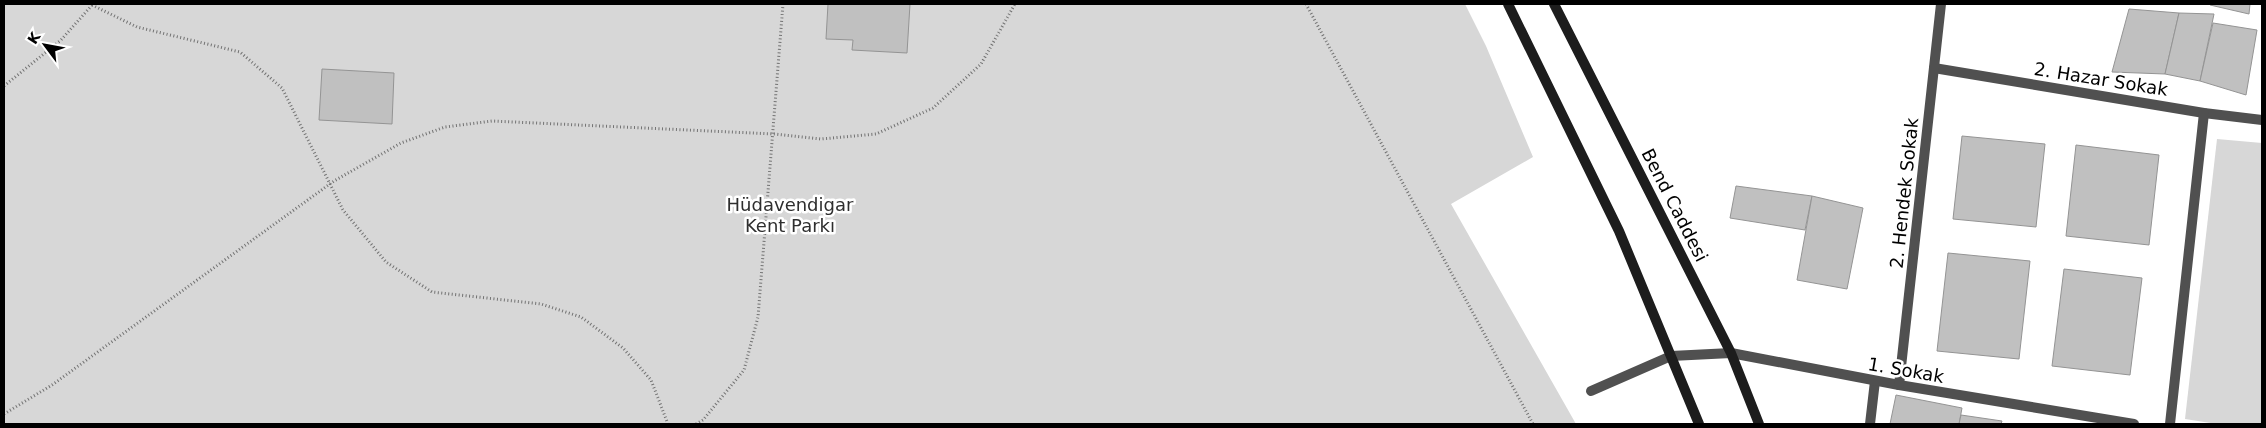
<svg xmlns="http://www.w3.org/2000/svg" width="2266" height="428" font-family="'DejaVu Sans',sans-serif">
  <style>
    .green { fill: #d7d7d7 }
    .building { fill: #c0c0c0; stroke: #949494 }
    .lines { fill: none; stroke-linecap: round; stroke-linejoin: round }
    .path { stroke: #727272; stroke-width: 3; stroke-dasharray: 1 2.5; stroke-linecap: butt }
    .service { stroke: #505050; stroke-width: 10 }
    .minor { stroke: #505050; stroke-width: 10 }
    .tertiary { stroke: #505050; stroke-width: 10 }
    .secondary { stroke: #1d1d1d; stroke-width: 10 }
    .labels { text-anchor: middle; dominant-baseline: central; stroke-width: 5; stroke-linejoin: round; paint-order: stroke }
    .street-label { font-size: 18px; fill: #000; stroke: #fff }
    .park-label { font-size: 18px; fill: #2e2e2e; stroke: #fff }
  </style>
  <rect width="100%" height="100%" fill="#fff"/>
  <g class="green">
    <polygon points="4,4 1465,4 1486,46 1533,157 1451,204 1576,424 4,424"/>
    <polygon points="2217,139 2262,143 2262,424 2217,424 2185,419"/>
  </g>
  <g class="building">
    <polygon points="828,4 910,4 907,53 852,50 853,40 826,39"/>
    <polygon points="2210,4 2250,4 2249,14 2210,5"/>
    <polygon points="2129,9 2179,13 2165,74 2112,72"/>
    <polygon points="2179,13 2214,14 2200,81 2165,74"/>
    <polygon points="2213,23 2257,30 2246,95 2200,81"/>
    <polygon points="322,69 394,73 392,124 319,120"/>
    <polygon points="1962,136 2045,144 2036,227 1953,219"/>
    <polygon points="2076,145 2159,155 2149,245 2066,236"/>
    <polygon points="1736,186 1812,196 1805,230 1730,218"/>
    <polygon points="1812,196 1863,208 1847,289 1797,280"/>
    <polygon points="1948,253 2030,261 2019,359 1937,351"/>
    <polygon points="2064,269 2142,278 2130,375 2052,366"/>
    <polygon points="1896,395 1962,408 1959,424 1890,424"/>
    <polygon points="1961,415 2002,421 2001,424 1959,424"/>
  </g>
  <g class="lines">
    <g class="path">
      <polyline points="1306,4 1533,424"/>
      <polyline points="92,5 137,27 240,52 282,88 343,210 386,262 432,292 541,304 581,317 623,348 651,380 668,424"/>
      <polyline points="4,86 61,40 93,4"/>
      <polyline points="4,414 52,385 334,181 401,143 445,127 492,121 774,134 821,139 876,134 933,108 981,64 1015,4"/>
      <polyline points="696,424 703,420 744,370 758,317 783,4"/>
    </g>
    <polyline class="service" points="1591,391 1671,356"/>
    <g class="minor">
      <polyline points="1934,68 2204,113 2262,120"/>
      <polyline points="1870,424 1875,381"/>
      <polyline points="2170,424 2204,113"/>
    </g>
    <g class="tertiary">
      <polyline points="1671,356 1731,353 1899,385 2134,424"/>
      <polyline points="1899,385 1941,4"/>
    </g>
    <g class="secondary">
      <polyline points="1508,4 1619,231 1699,424"/>
      <polyline points="1554,4 1731,353 1759,424"/>
    </g>
  </g>
  <g class="labels">
    <g class="street-label">
      <text transform="translate(2101 79) rotate(9)">2. Hazar Sokak</text>
      <text transform="translate(1904 193) rotate(-84)">2. Hendek Sokak</text>
      <text transform="translate(1675 205) rotate(63)">Bend Caddesi</text>
      <text transform="translate(1906 370) rotate(10)">1. Sokak</text>
    </g>
    <g class="park-label">
      <text x="790" y="204">Hüdavendigar<tspan x="790" dy="21">Kent Parkı</tspan></text>
    </g>
  </g>
  <rect width="2266" height="428" fill="none" stroke="#000000" stroke-width="10"/>
  <g transform="translate(45 45) rotate(302)" stroke="#ffffff" stroke-width="4" paint-order="stroke">
  <path d="M0-4L9 19L0 12L-9 19Z" fill="#000000"/>
  <text y="-8" font-size="14" font-weight="bold" text-anchor="middle" fill="#000000">K</text>
  </g>
</svg>
